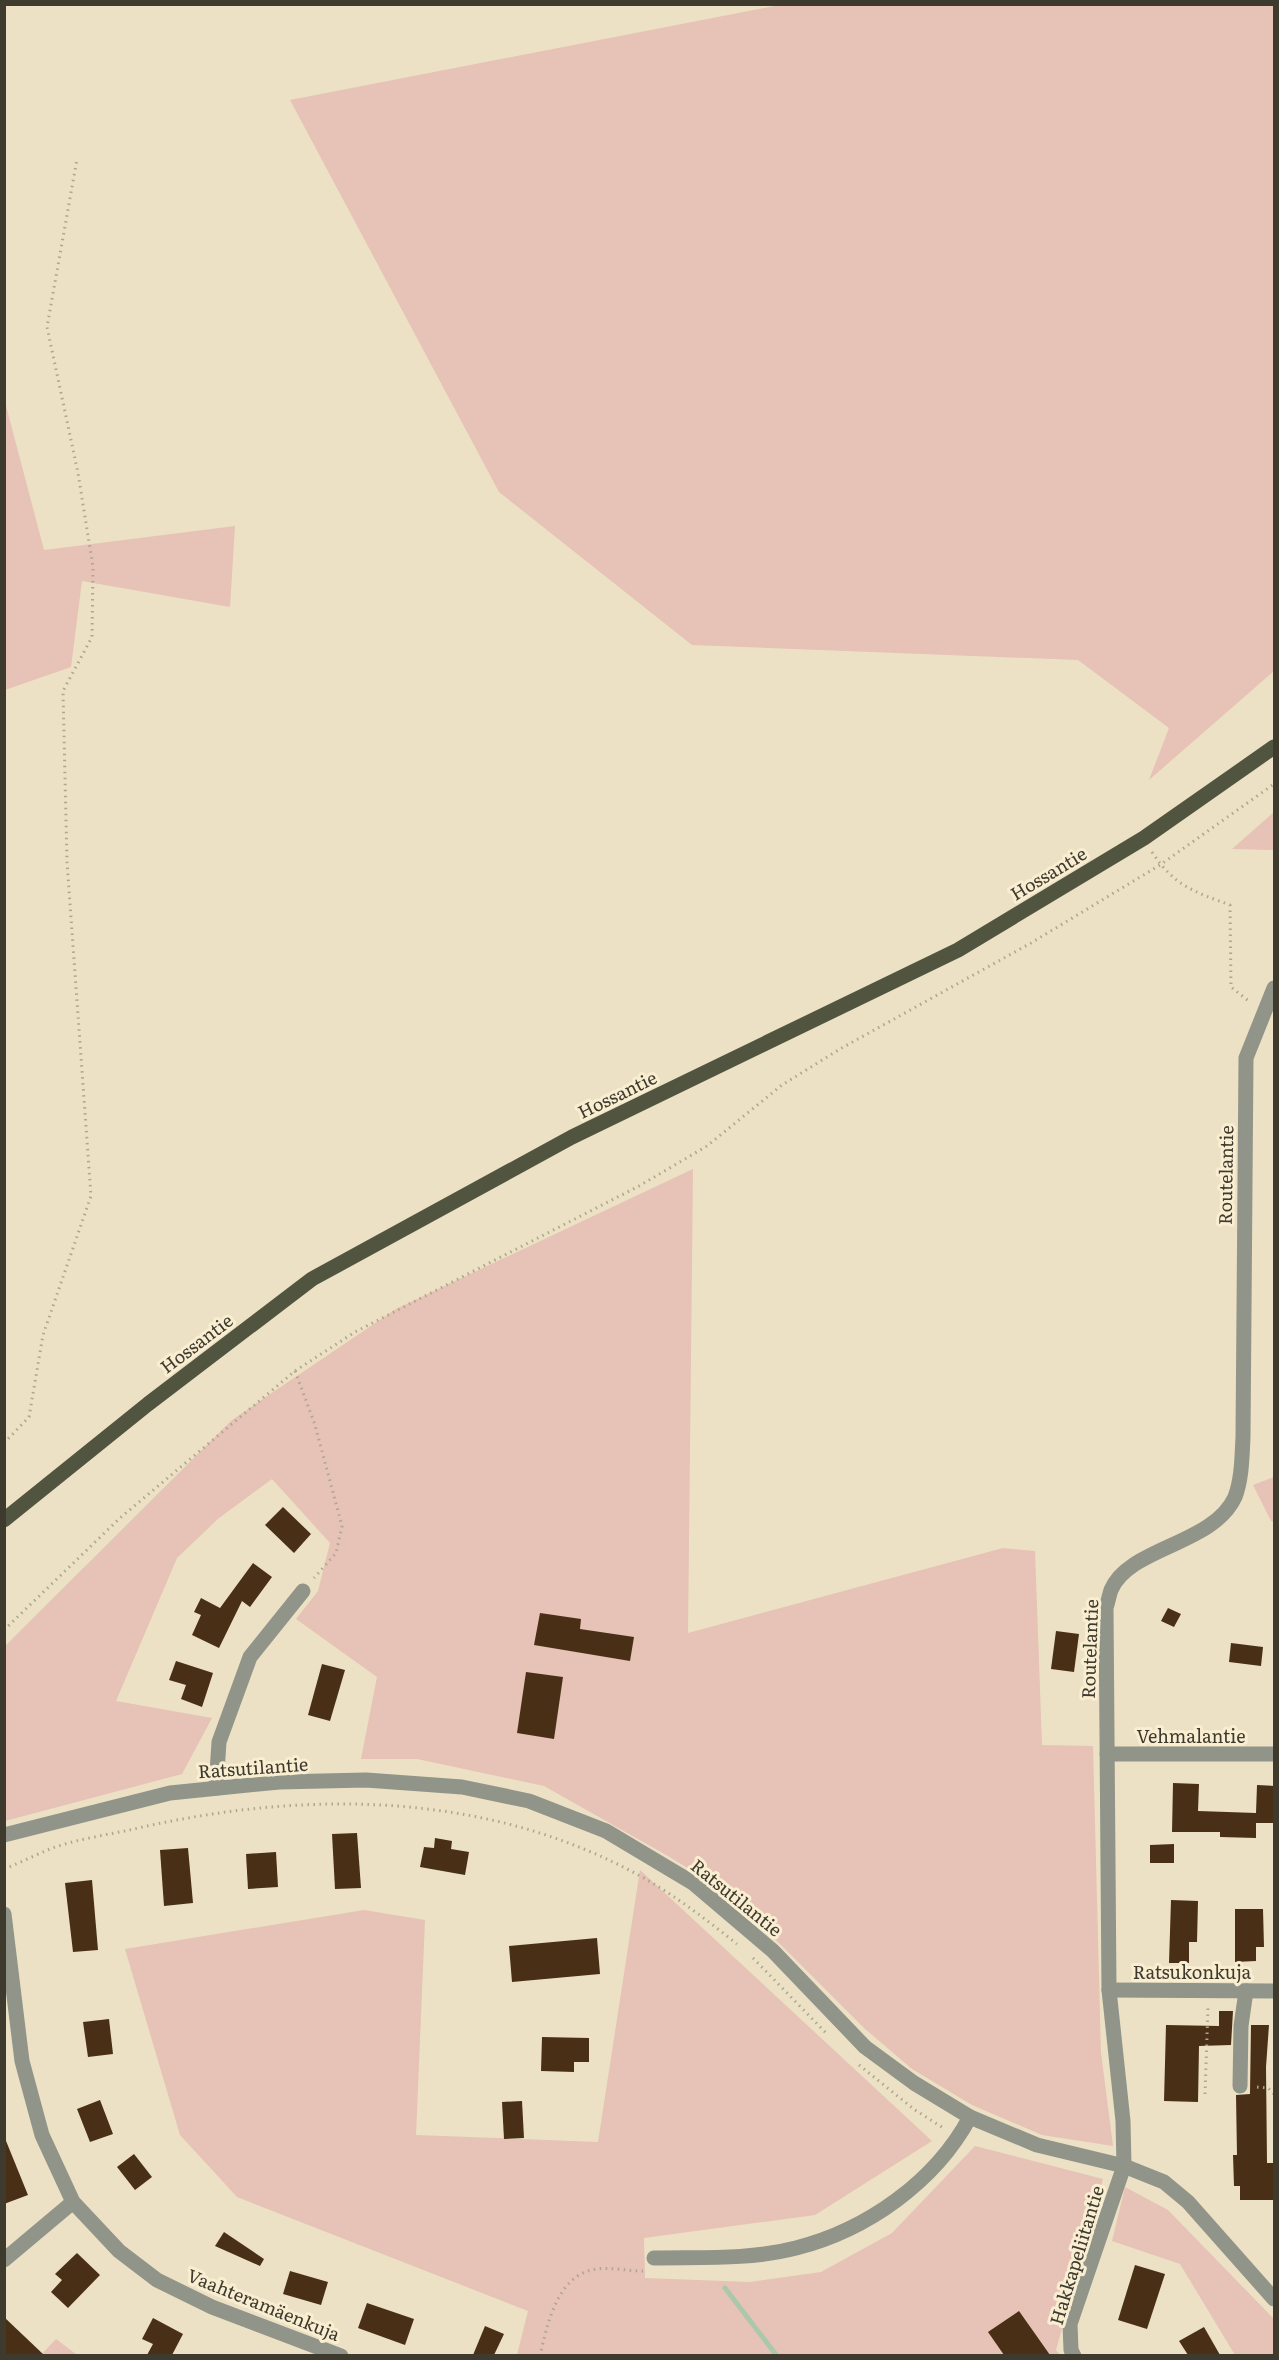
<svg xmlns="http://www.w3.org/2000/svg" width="1279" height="2360" font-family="Literata,serif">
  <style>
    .green { fill: #e6c2b7 }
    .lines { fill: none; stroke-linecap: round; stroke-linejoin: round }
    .stream { stroke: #abc9aa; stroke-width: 5 }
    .building { fill: #492f15 }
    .path { stroke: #afa68f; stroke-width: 3; stroke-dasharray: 1.5 4.5; stroke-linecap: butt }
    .minor { stroke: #919488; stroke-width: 15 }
    .major { stroke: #515540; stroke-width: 15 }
    .labels { text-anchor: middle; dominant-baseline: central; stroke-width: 6; stroke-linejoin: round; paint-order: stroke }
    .street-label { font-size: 18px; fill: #3e3a2e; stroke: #f9eed1 }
  </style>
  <rect width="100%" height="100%" fill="#ece1c4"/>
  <g class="green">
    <polygon points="780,5 1274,5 1274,671 1149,780 1169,728 1078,660 692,645 499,492 290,100"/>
    <polygon points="5,402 44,550 235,526 230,607 82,581 71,667 5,690"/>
    <polygon points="1274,812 1274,850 1232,849"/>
    <polygon points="693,1169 688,1633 1003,1548 1035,1551 1042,1745 1093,1746 1101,2053 1113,2146 1042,2135 972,2105 912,2069 864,2028 730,1894 668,1856 544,1786 417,1759 361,1759 377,1677 296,1619 318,1591 330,1543 272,1479 219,1518 177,1558 116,1701 212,1718 182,1774 5,1821 5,1646 232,1420 396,1309"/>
    <polygon points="1274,1477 1274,1522 1271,1521 1253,1485"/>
    <polygon points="640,1870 932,2141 815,2215 644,2238 645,2278 750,2282 821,2272 892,2233 975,2146 1103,2179 1056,2350 1060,2355 517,2355 528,2311 237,2197 180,2135 125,1949 364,1910 425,1920 416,2135 598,2142"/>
    <polygon points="1125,2187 1168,2210 1274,2319 1274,2355 1235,2355 1180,2264 1112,2241"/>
    <polygon points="56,2339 77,2355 40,2356"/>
  </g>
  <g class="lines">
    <polyline class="stream" points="725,2288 777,2356"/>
  </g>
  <g class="building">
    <polygon points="283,1507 311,1534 294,1553 265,1525"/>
    <polygon points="253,1563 272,1577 250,1607 242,1601 219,1648 192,1635 201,1615 194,1612 201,1598 220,1608"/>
    <polygon points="1168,1608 1181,1614 1174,1627 1161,1621"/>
    <polygon points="540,1613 581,1619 580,1629 634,1637 630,1661 534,1645"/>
    <polygon points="1056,1631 1079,1634 1074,1672 1051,1669"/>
    <polygon points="1231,1643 1263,1647 1261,1666 1229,1662"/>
    <polygon points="176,1661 213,1673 202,1707 181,1699 186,1685 169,1680"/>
    <polygon points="322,1664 345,1670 330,1721 308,1715"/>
    <polygon points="526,1672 563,1677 554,1739 517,1733"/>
    <polygon points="1173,1783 1199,1784 1198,1811 1256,1813 1257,1785 1275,1786 1275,1823 1256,1823 1256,1838 1220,1837 1220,1832 1172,1832"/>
    <polygon points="357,1833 361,1888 335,1889 332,1834"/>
    <polygon points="435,1838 452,1841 451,1849 469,1852 465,1875 420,1867 424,1847 434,1848"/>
    <polygon points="1174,1844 1174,1863 1150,1863 1150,1845"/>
    <polygon points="188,1848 193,1903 164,1906 160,1850"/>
    <polygon points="276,1852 278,1887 248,1889 246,1854"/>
    <polygon points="92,1880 98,1950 73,1952 65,1883"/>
    <polygon points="1171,1900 1198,1901 1197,1942 1189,1942 1189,1963 1169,1963"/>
    <polygon points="1235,1909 1263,1909 1264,1947 1256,1947 1256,1961 1235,1962"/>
    <polygon points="597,1938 600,1974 512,1982 509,1946"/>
    <polygon points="1219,2011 1233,2011 1231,2045 1199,2046 1198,2102 1164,2101 1166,2025 1219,2026"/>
    <polygon points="109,2019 113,2054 88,2057 83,2022"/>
    <polygon points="1251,2025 1269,2025 1266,2067 1267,2163 1273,2163 1274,2200 1240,2200 1240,2186 1234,2186 1233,2155 1237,2155 1236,2095 1250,2094"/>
    <polygon points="542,2037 589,2038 589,2062 574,2062 574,2072 541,2071"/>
    <polygon points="100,2100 113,2134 90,2142 77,2109"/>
    <polygon points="522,2101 524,2138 504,2139 502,2102"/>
    <polygon points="4,2136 28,2195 4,2204"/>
    <polygon points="134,2154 152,2177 135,2190 117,2167"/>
    <polygon points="224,2232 264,2259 260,2266 215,2246"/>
    <polygon points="77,2253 100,2275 68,2308 51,2292 62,2280 55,2274"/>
    <polygon points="1135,2265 1165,2274 1147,2329 1118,2320"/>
    <polygon points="290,2271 328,2282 321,2305 283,2294"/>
    <polygon points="367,2303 414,2319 405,2345 358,2328"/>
    <polygon points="1019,2311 1050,2355 1004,2355 988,2332"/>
    <polygon points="4,2317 44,2355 4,2355"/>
    <polygon points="153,2318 183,2334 172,2355 147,2355 153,2344 142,2339"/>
    <polygon points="485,2326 504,2334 494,2355 473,2355"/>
    <polygon points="1204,2327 1220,2355 1188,2355 1179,2341"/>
  </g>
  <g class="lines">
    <g class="path">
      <path d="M1152,852C1174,886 1195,892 1230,905L1231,987L1250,1002"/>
      <polyline points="295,1371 315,1425 342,1526 336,1553 314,1578"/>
      <polyline points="4,1443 29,1417 43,1335 91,1196 67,862 63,691 92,637 93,567 78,473 47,327 77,159"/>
      <polyline points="4,1630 120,1518 295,1371 355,1332 639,1186 707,1146 782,1085 840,1049 1031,943 1160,865 1274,784"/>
      <path d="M4,1869C20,1863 35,1855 50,1849C76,1839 107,1835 134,1829C298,1791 476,1790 629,1870C668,1890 703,1917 737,1944"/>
      <polyline points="753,1958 826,2033"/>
      <polyline points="859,2065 915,2110 945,2129"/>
      <polyline points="1257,2087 1268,2088 1274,2094"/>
      <polyline points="1205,2094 1208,2007"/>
      <path d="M540,2356C547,2326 556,2279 591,2270C607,2266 626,2271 643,2271"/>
    </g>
    <g class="minor">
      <polyline points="1107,1754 1274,1754"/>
      <polyline points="216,1788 219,1742 250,1657 303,1591"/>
      <polyline points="4,1835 170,1793 279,1782 366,1780 462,1787 529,1801 606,1831 693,1883 773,1951 865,2047 914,2083 970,2117 1037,2145 1124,2166 1164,2182 1188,2202 1274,2299"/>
      <polyline points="4,1914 22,2061 42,2135 73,2202 119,2251 157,2280 212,2307 341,2356"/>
      <polyline points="1109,1990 1274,1991"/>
      <polyline points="1240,2086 1241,2026 1246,1991"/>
      <path d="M654,2258C701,2257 750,2260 796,2248C867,2230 935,2182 970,2117"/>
      <polyline points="4,2260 73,2202"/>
      <path d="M1074,2356L1071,2350L1070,2324L1124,2166L1123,2121L1109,1990L1106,1608C1108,1602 1109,1596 1111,1590C1129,1547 1213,1545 1235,1497C1242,1479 1242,1456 1243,1437L1246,1058L1274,988"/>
    </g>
    <polyline class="major" points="4,1520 148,1404 312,1279 572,1137 958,950 1144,838 1274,747"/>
  </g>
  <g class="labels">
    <g class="street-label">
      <text transform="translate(1048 873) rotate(-31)">Hossantie</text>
      <text transform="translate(617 1094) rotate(-26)">Hossantie</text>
      <text transform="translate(1225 1175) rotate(-89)">Routelantie</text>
      <text transform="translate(196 1343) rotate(-37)">Hossantie</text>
      <text transform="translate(1089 1649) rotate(-88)">Routelantie</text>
      <text x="1191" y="1735">Vehmalantie</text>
      <text transform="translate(253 1767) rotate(-4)">Ratsutilantie</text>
      <text transform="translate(737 1897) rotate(39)">Ratsutilantie</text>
      <text x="1192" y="1971">Ratsukonkuja</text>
      <text transform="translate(1076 2255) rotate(-73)">Hakkapeliitantie</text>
      <text transform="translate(264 2304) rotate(22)">Vaahteramäenkuja</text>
    </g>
  </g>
  <rect width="1279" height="2360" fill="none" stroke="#3e3a2e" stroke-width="12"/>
</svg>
